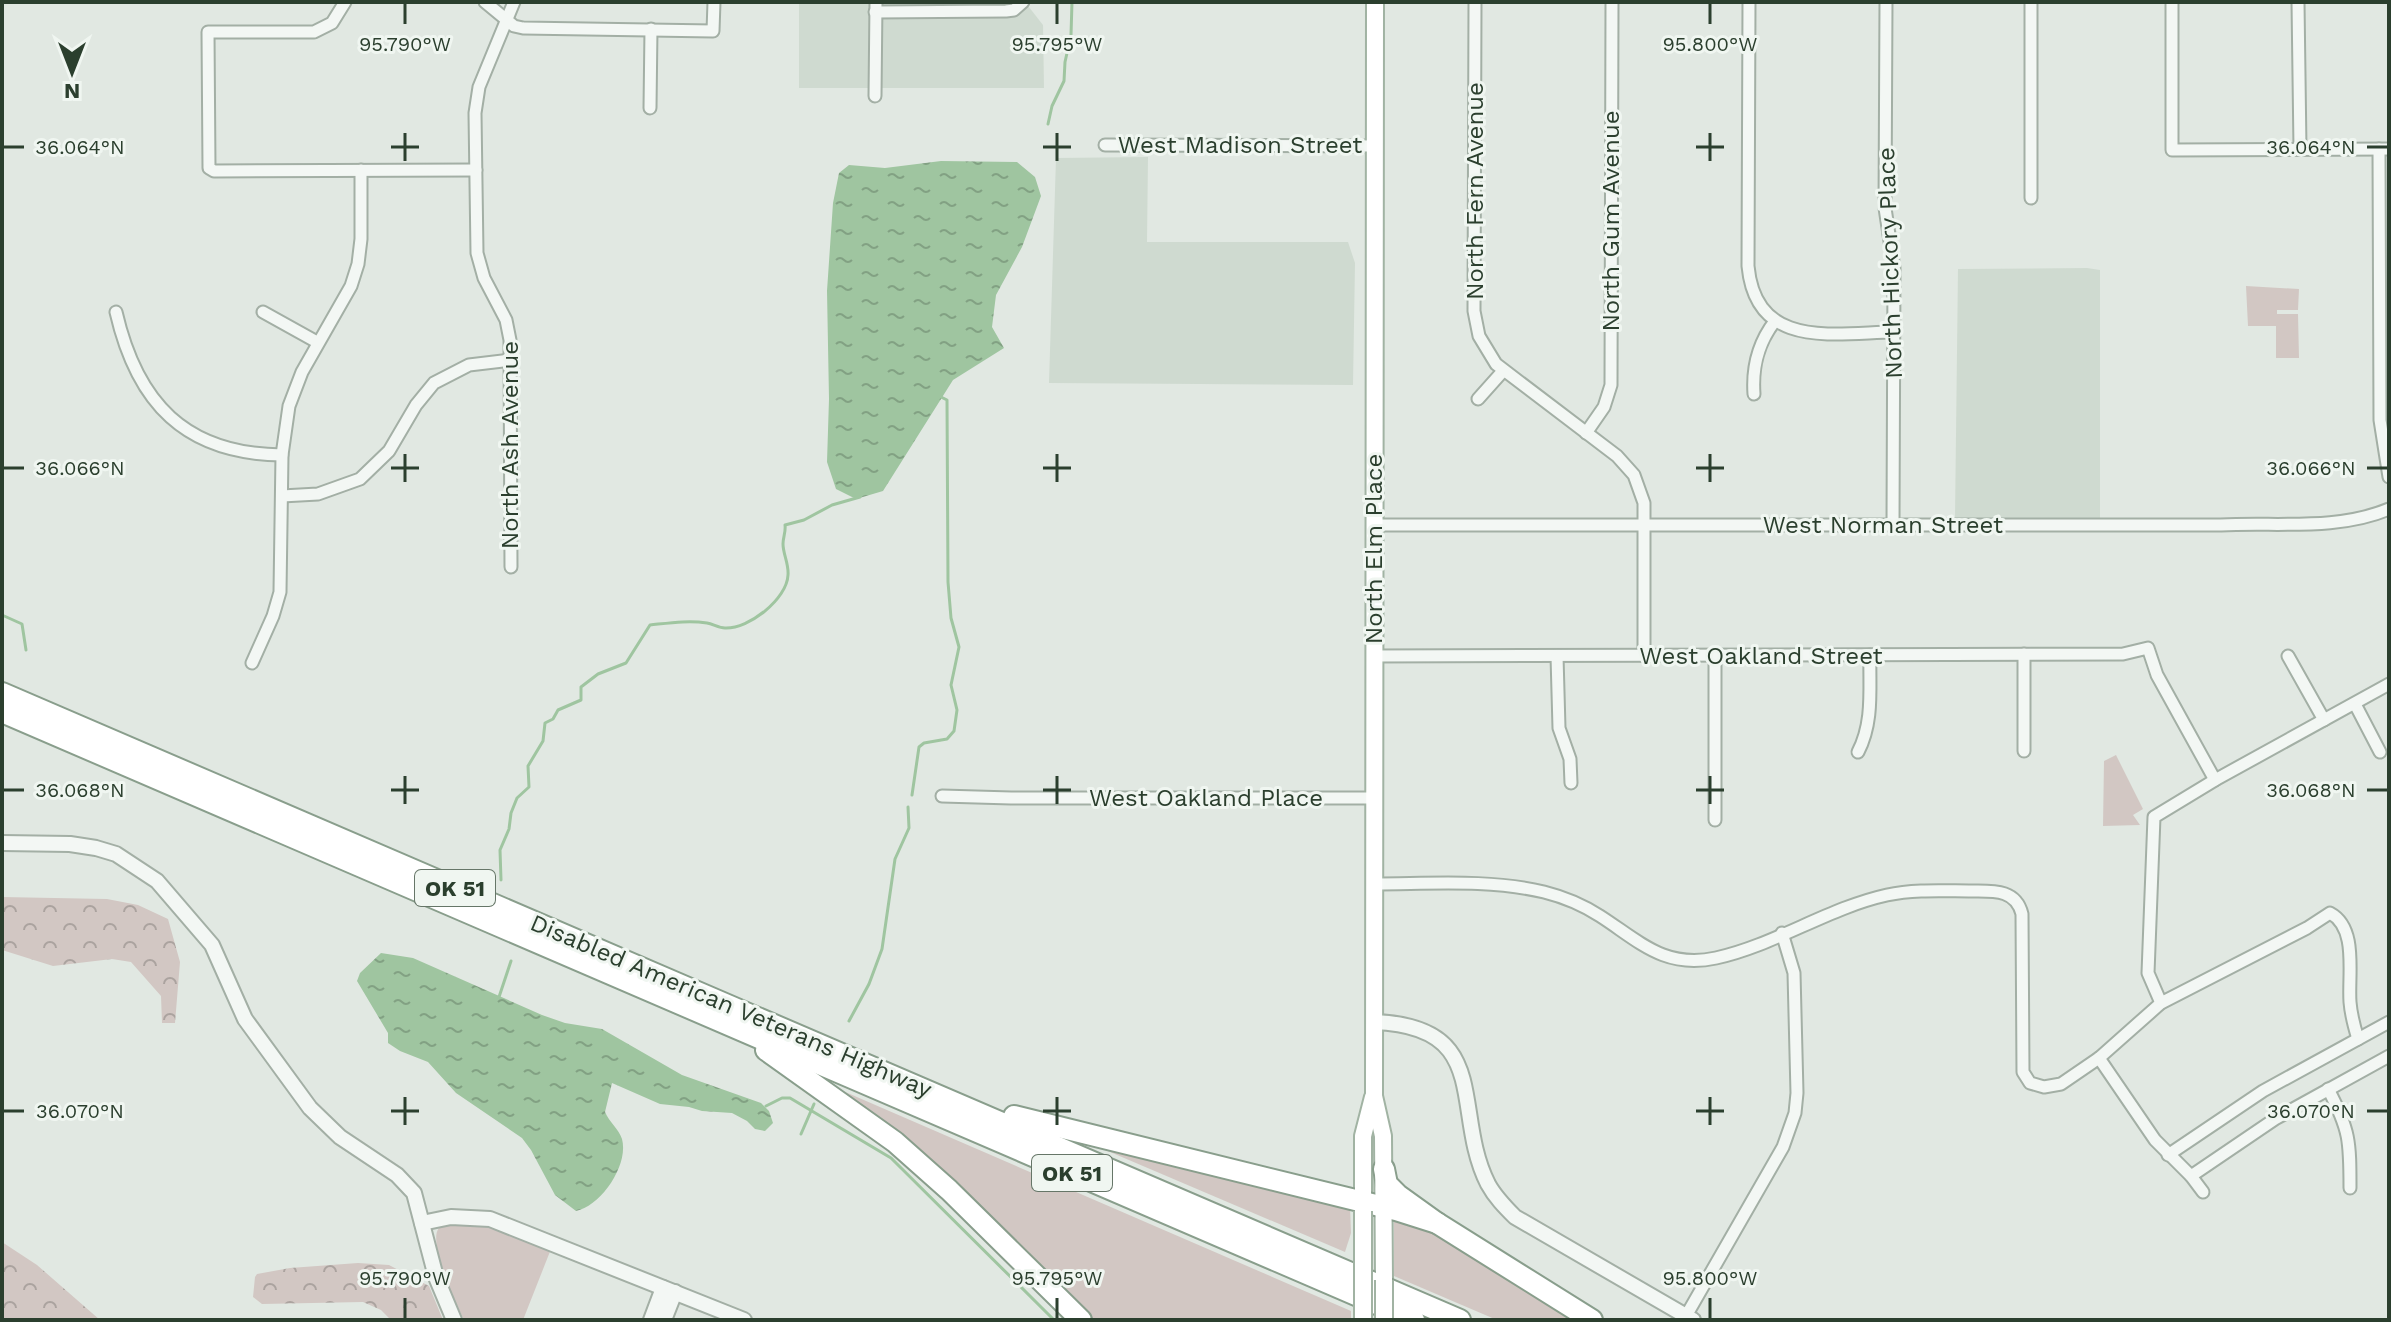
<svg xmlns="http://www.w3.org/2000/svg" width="2391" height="1322" font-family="'Work Sans',sans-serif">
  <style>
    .built { fill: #cfdad0 }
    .green { fill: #d2c7c3 }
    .forest { fill: url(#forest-crowns) }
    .water { fill: url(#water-ripples) }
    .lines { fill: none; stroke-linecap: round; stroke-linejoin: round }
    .stream { stroke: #9fc5a0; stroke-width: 3 }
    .minor-casing { stroke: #a3afa5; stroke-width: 15 }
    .tertiary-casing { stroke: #a3afa5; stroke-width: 18 }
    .primary-casing { stroke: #a1b3a3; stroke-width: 20 }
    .motorway-casing { stroke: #899e8c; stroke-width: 24 }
    .minor { stroke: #f3f7f4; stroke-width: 11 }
    .tertiary { stroke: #f3f7f4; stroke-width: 14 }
    .primary { stroke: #fff; stroke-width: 16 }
    .motorway { stroke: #fff; stroke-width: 20 }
    .primary-bridge-casing { stroke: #a1b3a3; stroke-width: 20; stroke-linecap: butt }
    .primary-bridge { stroke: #fff; stroke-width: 16 }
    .ticks { fill: none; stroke: #2b3f2e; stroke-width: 3 }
    .labels { text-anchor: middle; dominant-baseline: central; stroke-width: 6; stroke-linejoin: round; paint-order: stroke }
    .shield { fill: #f0f6f1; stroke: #667668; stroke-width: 2 }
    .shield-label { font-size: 22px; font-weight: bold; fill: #2b3f2e }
    .street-label { font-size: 24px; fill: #2b3f2e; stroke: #f0f6f1 }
    .ticks-label { font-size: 20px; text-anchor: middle; fill: #2b3f2e; stroke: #f0f6f1; stroke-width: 6; stroke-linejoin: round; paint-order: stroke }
  </style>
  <defs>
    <pattern id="forest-crowns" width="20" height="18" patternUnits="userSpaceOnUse" patternTransform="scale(2)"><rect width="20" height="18" fill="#d2c7c3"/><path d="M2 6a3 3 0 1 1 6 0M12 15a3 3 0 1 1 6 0" fill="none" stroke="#aba39f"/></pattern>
    <pattern id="water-ripples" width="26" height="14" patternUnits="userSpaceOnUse" patternTransform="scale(2)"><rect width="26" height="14" fill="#9fc5a0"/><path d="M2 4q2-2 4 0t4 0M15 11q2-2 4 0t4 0" fill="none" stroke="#82a183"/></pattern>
  </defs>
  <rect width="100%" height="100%" fill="#e1e8e2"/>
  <g class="built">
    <polygon points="799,2 1025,2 1043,25 1044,88 799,88"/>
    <polygon points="1148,157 1147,242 1348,242 1355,263 1353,385 1049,383 1056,158"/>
    <polygon points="2087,268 2100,270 2100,518 1955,518 1958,269"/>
  </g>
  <g class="green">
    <polygon points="2246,286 2299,289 2298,310 2277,310 2277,314 2298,314 2299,358 2276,358 2276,326 2248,326"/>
    <polygon points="2116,755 2143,809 2133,815 2140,825 2103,826 2104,761"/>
    <polygon points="843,1091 1351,1311 1351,1320 1094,1320 840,1094"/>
    <polygon points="1089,1143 1350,1207 1351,1233 1345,1252"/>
    <polygon points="1394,1214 1428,1228 1575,1320 1497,1320 1394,1276"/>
    <path d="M472,1224L500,1230L551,1249L523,1320H464C457,1305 424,1237 441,1226C449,1222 463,1224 472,1224Z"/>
  </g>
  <g class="forest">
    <polygon points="2,897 107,899 138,905 168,919 180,962 175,1023 162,1023 161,996 131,962 112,959 53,966 2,950"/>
    <polygon points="2,1242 37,1265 100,1320 2,1320"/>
    <polygon points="358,1263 389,1265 429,1286 443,1320 391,1320 381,1310 363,1302 262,1304 253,1297 255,1277 257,1274 290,1268"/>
  </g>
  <g class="water">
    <polygon points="941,161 1017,162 1035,177 1041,196 1022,247 996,295 992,327 1004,348 953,380 883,491 856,499 836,489 827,462 829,399 827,291 833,203 839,173 849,165 885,168"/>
    <path d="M381,953L413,958L542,1015L565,1023L602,1029L682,1075L761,1103L769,1111L773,1123L765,1131L755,1129L747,1121L732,1113L702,1111L689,1107L660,1104L612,1083L605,1112C609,1122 619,1129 622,1139C629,1165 601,1206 576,1211L555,1195L531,1150L522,1138L456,1093L428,1062L400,1051L388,1043V1033L357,981L360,973Z"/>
  </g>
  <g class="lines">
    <g class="stream">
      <polyline points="1048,124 1052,106 1064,81 1065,62 1071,35 1072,2"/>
      <polyline points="2,615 22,624 26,650"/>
      <polyline points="912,795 919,747 924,743 947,739 954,731 957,710 951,685 959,647 951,618 948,582 947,400 941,397"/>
      <path d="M501,880L500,850L509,829L511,813L517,798L529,787L528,766L543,741L545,723L553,719L558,710L581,700V687L598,674L626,663L650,625C669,623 688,620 707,623C713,624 719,628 725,628C749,629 787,599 788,575C789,564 783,554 783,544C783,537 786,532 785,525L804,520L832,505L860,497"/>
      <polyline points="499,997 511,961"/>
      <polyline points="849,1021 869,984 882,949 895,859 909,828 908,807"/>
      <polyline points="766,1106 782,1098 790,1098 891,1158 1054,1320"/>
      <polyline points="801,1134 814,1104"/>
    </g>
    <defs>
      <g id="minor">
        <polyline points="345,2 332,23 314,32 208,32 209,168 214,171 476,170"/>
        <polyline points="485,2 514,26 523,28 713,31 714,2"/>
        <polyline points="1475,2 1474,311 1479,336 1496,364 1617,456 1634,475 1644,503 1644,656"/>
        <path d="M1749,2L1748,266C1756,350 1833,333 1894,332"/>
        <polyline points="1886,2 1885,208 1894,268 1893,525"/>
        <polyline points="2172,2 2172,150 2389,149"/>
        <polyline points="2298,2 2300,149"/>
        <polyline points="875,12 1006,11 1014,10 1023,2"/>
        <polyline points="875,96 876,2"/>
        <polyline points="650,108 651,29"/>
        <polyline points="1105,145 1375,146"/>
        <polyline points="2379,149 2380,420 2389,477"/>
        <polyline points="2031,198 2031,2"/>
        <path d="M116,312C137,403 185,454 282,455"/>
        <polyline points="263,312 317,342"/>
        <path d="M1754,394C1752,366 1758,343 1775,321"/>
        <polyline points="1478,399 1503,371"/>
        <polyline points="1586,433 1604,407 1611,385 1612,2"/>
        <polyline points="282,496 318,494 360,479 389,451 416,405 434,383 469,365 511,360"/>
        <path d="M1375,525H2221C2276,522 2337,531 2389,509"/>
        <polyline points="511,567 510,340 506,320 484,278 477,253 475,113 479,87 514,2"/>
        <polyline points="1374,656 2123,654 2148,648 2157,675 2215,780"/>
        <polyline points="1557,656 1559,728 1570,759 1571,783"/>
        <polyline points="2288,656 2324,720"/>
        <polyline points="252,663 273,616 280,592 282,455 289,406 302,372 351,286 358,264 361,239 361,170"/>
        <polyline points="2355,704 2380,752"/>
        <polyline points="2024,751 2024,654"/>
        <path d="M1858,752C1874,721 1869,688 1870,655"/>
        <polyline points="942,796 1011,798 1374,798"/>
        <polyline points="1715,820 1715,656"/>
        <path d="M1374,884C1429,884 1490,879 1544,892C1564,897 1583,905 1600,916C1639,941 1664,969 1716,958C1775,945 1828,908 1887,895C1915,889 1944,891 1972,891C1993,891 2016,889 2022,914L2023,1072L2030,1083L2044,1087L2061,1084L2099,1058L2161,1003L2307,928L2330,913C2358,928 2348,974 2350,1002C2351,1015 2354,1026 2358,1039"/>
        <polyline points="2161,1003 2148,973 2154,817 2215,780 2389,684"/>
        <polyline points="2099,1058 2155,1140 2191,1176 2203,1192"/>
        <path d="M2328,1089C2350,1130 2350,1142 2350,1188"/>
        <polyline points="2168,1155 2263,1091 2389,1022"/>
        <polyline points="2191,1176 2275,1119 2389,1056"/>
        <polyline points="1686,1316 1783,1147 1795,1113 1797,1093 1794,973 1782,933"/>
      </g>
      <g id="tertiary">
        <polyline points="2,843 70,844 96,848 116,854 157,881 212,945 245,1019 310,1108 340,1137 397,1175 414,1193 436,1277 454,1320"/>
        <path d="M1374,1022C1494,1026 1451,1111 1488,1184C1495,1197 1505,1207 1515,1217L1693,1320"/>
        <polyline points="422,1223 451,1217 490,1219 744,1320"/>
        <polyline points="651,1320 663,1288"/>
        <polyline points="664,1320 675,1292"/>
      </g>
      <g id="primary">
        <polyline points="1375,2 1374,1096 1383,1136 1384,1280"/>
        <polyline points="1363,1211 1363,1136 1373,1097"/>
      </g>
      <g id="motorway">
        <polyline points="2,693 1460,1320"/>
        <polyline points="2,712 1414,1320"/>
        <polyline points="766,1050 895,1142 949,1190 1081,1320"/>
        <polyline points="1014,1116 1396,1210 1437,1223"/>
        <polyline points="1384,1169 1387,1184 1398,1195 1437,1223 1592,1320"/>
      </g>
    </defs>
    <use href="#minor" class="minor-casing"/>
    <use href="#tertiary" class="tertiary-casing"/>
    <use href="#primary" class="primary-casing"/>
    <use href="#motorway" class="motorway-casing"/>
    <use href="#minor" class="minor"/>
    <use href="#tertiary" class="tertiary"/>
    <use href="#primary" class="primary"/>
    <use href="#motorway" class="motorway"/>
    <defs>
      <g id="primary-bridge">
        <polyline points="1363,1211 1363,1320"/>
        <polyline points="1384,1320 1384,1280"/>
      </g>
    </defs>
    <use href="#primary-bridge" class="primary-bridge-casing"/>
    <use href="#primary-bridge" class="primary-bridge"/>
  </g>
  <path class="ticks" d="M405,4V24M1057,4V24M1710,4V24M405,133V161M1057,133V161M1710,133V161M4,147H24M391,147H419M1043,147H1071M1696,147H1724M2367,147H2387M405,454V482M1057,454V482M1710,454V482M4,468H24M391,468H419M1043,468H1071M1696,468H1724M2367,468H2387M405,776V804M1057,776V804M1710,776V804M4,790H24M391,790H419M1043,790H1071M1696,790H1724M2367,790H2387M405,1097V1125M1057,1097V1125M1710,1097V1125M4,1111H24M391,1111H419M1043,1111H1071M1696,1111H1724M2367,1111H2387M405,1298V1318M1057,1298V1318M1710,1298V1318"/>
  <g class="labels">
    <g class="shield">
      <rect x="415" y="870" width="80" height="36" rx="6"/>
      <rect x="1032" y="1155" width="80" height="36" rx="6"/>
    </g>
    <g class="shield-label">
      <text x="455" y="888">OK 51</text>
      <text x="1072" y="1173">OK 51</text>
    </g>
    <g class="street-label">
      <text x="1240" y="145">West Madison Street</text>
      <text transform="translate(1475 191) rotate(-90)">North Fern Avenue</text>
      <text transform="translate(1611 221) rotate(-90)">North Gum Avenue</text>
      <text transform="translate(1890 263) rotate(-92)">North Hickory Place</text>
      <text transform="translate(510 445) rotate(-90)">North Ash Avenue</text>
      <text x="1883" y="525">West Norman Street</text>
      <text transform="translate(1374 549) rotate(-90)">North Elm Place</text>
      <text x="1761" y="656">West Oakland Street</text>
      <text x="1206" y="798">West Oakland Place</text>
      <text transform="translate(731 1006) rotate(23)">Disabled American Veterans Highway</text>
    </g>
  </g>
  <g class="ticks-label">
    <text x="405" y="51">95.790°W</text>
    <text x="1057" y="51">95.795°W</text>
    <text x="1710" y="51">95.800°W</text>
    <text x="2311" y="154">36.064°N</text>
    <text x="80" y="154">36.064°N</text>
    <text x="2311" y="475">36.066°N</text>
    <text x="80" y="475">36.066°N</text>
    <text x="2311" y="797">36.068°N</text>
    <text x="80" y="797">36.068°N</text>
    <text x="2311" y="1118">36.070°N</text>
    <text x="80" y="1118">36.070°N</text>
    <text x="405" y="1285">95.790°W</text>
    <text x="1057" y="1285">95.795°W</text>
    <text x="1710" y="1285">95.800°W</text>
  </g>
  <rect width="2391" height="1322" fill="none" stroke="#2b3f2e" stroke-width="8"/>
  <g transform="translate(72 72) rotate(180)" stroke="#f0f6f1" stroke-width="6" paint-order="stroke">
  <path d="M0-6L14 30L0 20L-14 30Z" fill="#2b3f2e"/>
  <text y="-12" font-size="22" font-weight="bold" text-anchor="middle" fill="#2b3f2e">N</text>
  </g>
</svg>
